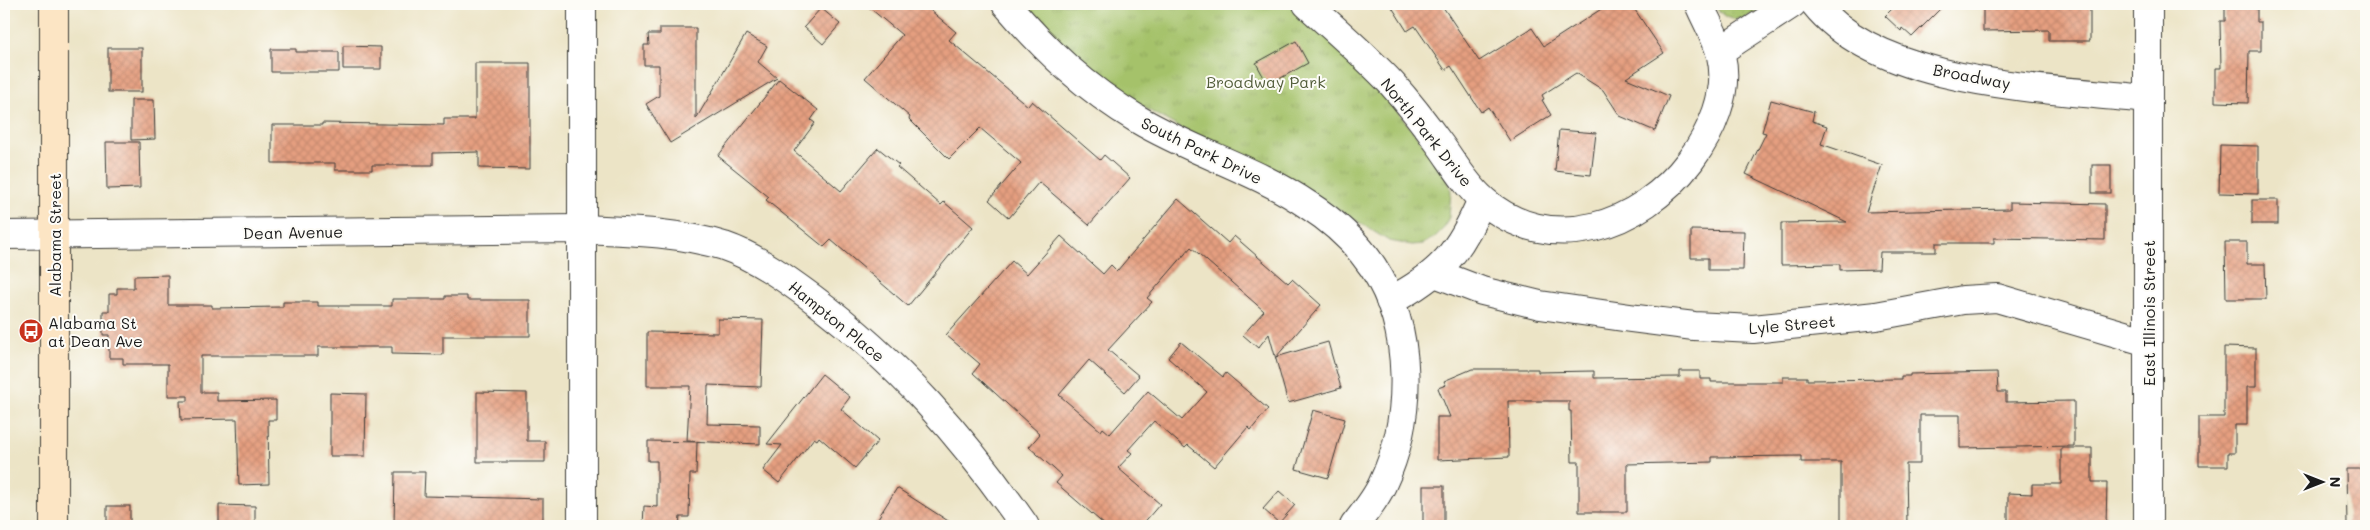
<svg xmlns="http://www.w3.org/2000/svg" width="2370" height="530" font-family="Mali,sans-serif">
  <style>
    .grass { fill: url(#grass-dots); stroke: #606f43 }
    .park { fill: url(#park-tufts); stroke: #606f43 }
    .building { fill: url(#building-cross-hatch) }
    .lines { fill: none; stroke-linecap: round; stroke-linejoin: round }
    .minor-casing { stroke: #3b3a36; stroke-width: 30 }
    .secondary-casing { stroke: #3b3a36; stroke-width: 30 }
    .minor { stroke: #fff; stroke-width: 28 }
    .secondary { stroke: #fce5c4; stroke-width: 28 }
    .labels { text-anchor: middle; dominant-baseline: central; stroke-width: 4; stroke-linejoin: round; paint-order: stroke }
    .street-label { font-size: 16px; fill: #1c1c1c; stroke: #fdfcf7 }
    .park-label { font-size: 16px; fill: #535e3b; stroke: #fdfcf7 }
    .poi-label { font-size: 16px; fill: #1c1c1c; stroke: #fdfcf7; text-anchor: start }
  </style>
  <defs>
    <pattern id="grass-dots" width="8" height="8" patternUnits="userSpaceOnUse" patternTransform="scale(1.25)"><rect width="8" height="8" fill="#a5c26a"/><path d="M2 2h.1M6 6h.1" fill="none" stroke="#8da65b" stroke-width="1.8" stroke-linecap="round"/></pattern>
    <pattern id="park-tufts" width="24" height="20" patternUnits="userSpaceOnUse" patternTransform="scale(1.25)"><rect width="24" height="20" fill="#a5c26a"/><path d="M3 7l-1-3M5 7V3M7 7l1-3M15 17l-1-3M17 17v-4M19 17l1-3" fill="none" stroke="#8da65b"/></pattern>
    <pattern id="building-cross-hatch" width="8" height="8" patternUnits="userSpaceOnUse" patternTransform="scale(1.25)"><rect width="8" height="8" fill="#e59f80"/><path d="M0 0l8 8M0 8l8-8" fill="none" stroke="#c4886e"/></pattern>
  </defs>
  <rect width="100%" height="100%" fill="#fdfcf7"/>
  <filter id="ink" filterUnits="userSpaceOnUse"><feTurbulence type="fractalNoise" baseFrequency=".02" numOctaves="2"/><feDisplacementMap in="SourceGraphic" scale="10" xChannelSelector="R" yChannelSelector="G"/><feConvolveMatrix kernelMatrix="1 2 1 2 8 2 1 2 1" color-interpolation-filters="sRGB"/></filter>
  <filter id="wash" filterUnits="userSpaceOnUse"><feTurbulence type="fractalNoise" baseFrequency=".0096" numOctaves="4" result="noise"/><feDisplacementMap in="SourceGraphic" scale="20" xChannelSelector="R" yChannelSelector="G"/><feGaussianBlur stdDeviation="1.12" result="paint"/><feColorMatrix in="noise" values="0 0 0 0 0 0 0 0 0 0 0 0 0 0 0 0 0 1.4 0 .05"/><feComposite in="paint" operator="in"/></filter>
  <g filter="url(#wash)">
    <rect width="100%" height="100%" fill="#ece4c6"/>
    <path class="grass" d="M1714,4H1767C1749,18 1729,30 1714,4Z"/>
    <polygon class="park" points="1019,4 1295,4 1357,60 1447,174 1451,191 1449,217 1444,228 1435,237 1423,244 1412,245 1389,241 1328,203 1189,133 1134,102 1081,66"/>
    <g id="blocks">
      <g class="building">
        <polygon points="865,4 923,4 956,32 949,40 1028,106 1032,101 1100,160 1104,155 1130,178 1089,225 1039,182 1009,218 989,200 1021,163 980,128 949,159 909,119 910,117 865,78 902,35"/>
        <polygon points="1390,4 1441,4 1479,61 1532,28 1544,46 1609,4 1631,4 1664,53 1626,78 1669,96 1655,131 1620,116 1603,90 1576,73 1542,95 1544,99 1542,100 1551,115 1510,141 1488,107 1481,112 1451,66 1445,70 1415,26 1407,31"/>
        <polygon points="1897,4 1945,4 1912,37 1902,28 1901,31 1885,16"/>
        <polygon points="1983,4 2090,4 2090,41 2049,41 2049,30 1983,31"/>
        <polygon points="2225,4 2257,4 2257,22 2261,22 2261,51 2249,51 2248,103 2215,102 2215,68 2221,68 2220,21 2225,21"/>
        <polygon points="821,8 840,24 823,44 804,27"/>
        <polygon points="660,28 696,28 696,119 746,34 767,46 758,62 777,78 670,143 646,104 659,96 659,65 644,65 644,45 649,45 648,34 660,34"/>
        <polygon points="1296,41 1308,63 1268,85 1256,63"/>
        <polygon points="343,46 381,47 381,69 343,69"/>
        <rect x="108" y="48" width="34" height="44"/>
        <polygon points="271,49 296,49 296,52 339,52 339,72 271,72"/>
        <polygon points="475,63 530,63 530,169 479,168 479,152 433,153 433,165 372,165 372,170 335,170 335,163 272,163 272,125 322,125 322,123 444,125 444,119 475,119"/>
        <polygon points="779,79 818,110 811,120 815,123 794,151 841,191 878,148 899,165 897,167 941,205 944,202 973,227 908,306 831,240 824,247 766,200 769,197 718,156"/>
        <polygon points="131,100 154,100 155,139 131,140"/>
        <polygon points="1771,100 1814,112 1812,121 1827,126 1821,144 1882,165 1866,212 2010,209 2010,202 2105,204 2105,240 1994,238 1994,243 1936,243 1936,252 1880,252 1879,269 1840,270 1840,264 1781,265 1781,223 1847,222 1746,174 1766,133 1762,132"/>
        <polygon points="1559,130 1596,133 1591,175 1555,171"/>
        <polygon points="106,142 139,142 140,188 107,189"/>
        <polygon points="2220,145 2258,146 2258,194 2219,193"/>
        <rect x="2092" y="165" width="19" height="28"/>
        <polygon points="1178,199 1228,243 1234,236 1288,283 1292,279 1321,305 1276,357 1328,342 1341,388 1288,403 1269,334 1258,348 1243,335 1264,311 1191,247 1147,298 1152,302 1108,350 1139,376 1125,392 1089,360 1059,395 1101,431 1103,428 1110,434 1148,391 1182,420 1207,392 1168,358 1181,342 1223,377 1226,373 1268,409 1251,430 1248,427 1214,467 1188,445 1185,448 1154,421 1128,450 1132,453 1118,468 1160,504 1141,526 1106,526 1056,483 1062,476 1029,447 1040,434 973,373 980,364 946,335 1012,261 1027,274 1061,236 1103,274 1111,265 1117,271"/>
        <rect x="2252" y="200" width="26" height="24"/>
        <polygon points="1691,230 1744,231 1743,270 1708,270 1708,258 1691,258"/>
        <polygon points="2225,242 2247,242 2247,264 2265,264 2266,299 2226,299"/>
        <polygon points="168,275 168,305 212,305 212,308 283,307 283,302 318,302 318,306 392,306 392,299 445,299 445,296 467,296 467,300 530,300 530,336 443,336 443,355 392,354 392,347 318,347 318,356 201,356 201,392 217,392 217,401 276,400 276,420 268,420 269,484 239,485 237,419 181,420 180,401 188,401 188,396 168,396 168,364 123,364 123,358 109,358 109,335 103,335 103,311 109,311 109,294 117,294 117,288 134,288 134,276"/>
        <polygon points="718,319 763,320 761,387 708,385 707,424 760,425 760,444 687,441 690,386 647,386 647,332 718,333"/>
        <polygon points="2224,347 2256,348 2256,387 2247,387 2247,425 2235,425 2235,453 2228,453 2228,466 2199,466 2199,417 2224,417"/>
        <polygon points="1472,369 1538,369 1538,372 1594,371 1594,378 1680,377 1680,371 1700,371 1700,379 1711,379 1711,382 1783,382 1783,377 1807,377 1807,380 1901,379 1901,376 1910,376 1910,374 1997,372 1998,392 2006,392 2006,402 2074,401 2074,446 1960,448 1960,415 1920,415 1920,464 1906,464 1907,526 1841,526 1841,462 1801,462 1801,456 1712,457 1712,462 1627,464 1627,512 1579,512 1579,462 1572,462 1571,411 1569,411 1569,401 1508,401 1509,457 1437,460 1437,417 1450,417 1438,388 1446,385 1444,381"/>
        <polygon points="822,374 850,397 841,409 878,441 855,468 819,437 817,440 814,438 779,483 763,470 782,445 767,444"/>
        <polygon points="477,392 527,393 527,441 545,441 545,462 477,462"/>
        <polygon points="330,393 366,394 365,456 330,456"/>
        <polygon points="1313,410 1345,419 1328,478 1296,469"/>
        <polygon points="648,441 697,442 696,474 690,474 689,517 680,517 679,526 643,526 644,506 657,507 657,461 648,461"/>
        <polygon points="2061,448 2092,448 2092,482 2107,482 2106,526 2008,526 2008,493 2032,494 2032,484 2061,484"/>
        <polygon points="2346,469 2366,469 2366,526 2347,526"/>
        <polygon points="395,472 425,472 424,496 543,499 543,526 394,526"/>
        <rect x="1423" y="486" width="21" height="40"/>
        <polygon points="897,488 956,526 873,526"/>
        <polygon points="1279,491 1295,505 1279,523 1263,509"/>
        <polygon points="219,505 255,506 255,526 219,526"/>
        <rect x="107" y="506" width="23" height="20"/>
      </g>
    </g>
  </g>
  <g filter="url(#ink)">
    <use href="#blocks" fill-opacity="0" stroke="#3b3a36" stroke-width="1"/>
    <g class="lines">
      <defs>
        <g id="minor">
          <polyline points="582,4 582,526"/>
          <path d="M1006,4C1046,51 1085,88 1139,120C1193,152 1255,169 1308,205C1333,221 1356,242 1373,267C1414,329 1413,420 1382,485C1375,500 1364,513 1354,526"/>
          <path d="M1307,4C1335,30 1366,56 1392,84C1410,104 1426,125 1441,146C1454,164 1466,185 1483,200C1549,258 1641,227 1690,161C1711,133 1730,92 1721,56C1717,38 1706,21 1699,4"/>
          <path d="M1815,4C1882,87 2048,88 2147,99"/>
          <polyline points="2148,4 2148,526"/>
          <polyline points="1720,51 1792,4"/>
          <path d="M4,235L582,229C629,231 679,232 724,246C756,257 785,278 812,298C898,362 964,438 1025,526"/>
          <polyline points="1435,273 1482,291 1540,305 1630,318 1694,326 1753,329 1876,316 1963,300 1997,298 2148,342"/>
          <path d="M1390,301C1440,275 1460,252 1482,199"/>
        </g>
        <polyline id="secondary" points="54,526 54,4"/>
      </defs>
      <use href="#minor" class="minor-casing"/>
      <use href="#secondary" class="secondary-casing"/>
      <use href="#minor" class="minor"/>
      <use href="#secondary" class="secondary"/>
    </g>
  </g>
  <defs>
    <symbol id="bus-disc" viewBox="-11 -11 22 22"><circle r="9.5" fill="#c8321e" stroke="#fdfcf7"/><path d="M-5-6H5V4H4V6H2V4H-2V6H-4V4H-5ZM-3.5-4V0h7V-4ZM-3.5 1.2v1.5H-2V1.2ZM2 1.2v1.5H3.5V1.2Z" fill="#fff"/></symbol>
  </defs>
  <g fill-rule="evenodd">
    <use href="#bus-disc" x="17" y="317" width="28" height="28"/>
  </g>
  <g class="labels">
    <g class="street-label">
      <text transform="translate(1972 76) rotate(11)">Broadway</text>
      <text transform="translate(1427 132) rotate(51)">North Park Drive</text>
      <text transform="translate(1202 150) rotate(26)">South Park Drive</text>
      <text transform="translate(293 232) rotate(-1)">Dean Avenue</text>
      <text transform="translate(54 235) rotate(-90)">Alabama Street</text>
      <text transform="translate(2148 313) rotate(-90)">East Illinois Street</text>
      <text transform="translate(837 321) rotate(39)">Hampton Place</text>
      <text transform="translate(1792 324) rotate(-5)">Lyle Street</text>
    </g>
    <g class="park-label">
      <text x="1266" y="81">Broadway Park</text>
    </g>
    <g class="poi-label">
      <text x="48" y="322">Alabama St<tspan x="48" dy="18">at Dean Ave</tspan></text>
    </g>
  </g>
  <rect width="2370" height="530" fill="none" stroke="#fdfcf7" stroke-width="20"/>
  <g transform="translate(2322 482) rotate(90)" stroke="#fdfcf7" stroke-width="4" paint-order="stroke">
  <path d="M0-4L9 19L0 12L-9 19Z" fill="#1c1c1c"/>
  <text y="-8" font-size="14" font-weight="bold" text-anchor="middle" fill="#1c1c1c">N</text>
  </g>
</svg>
